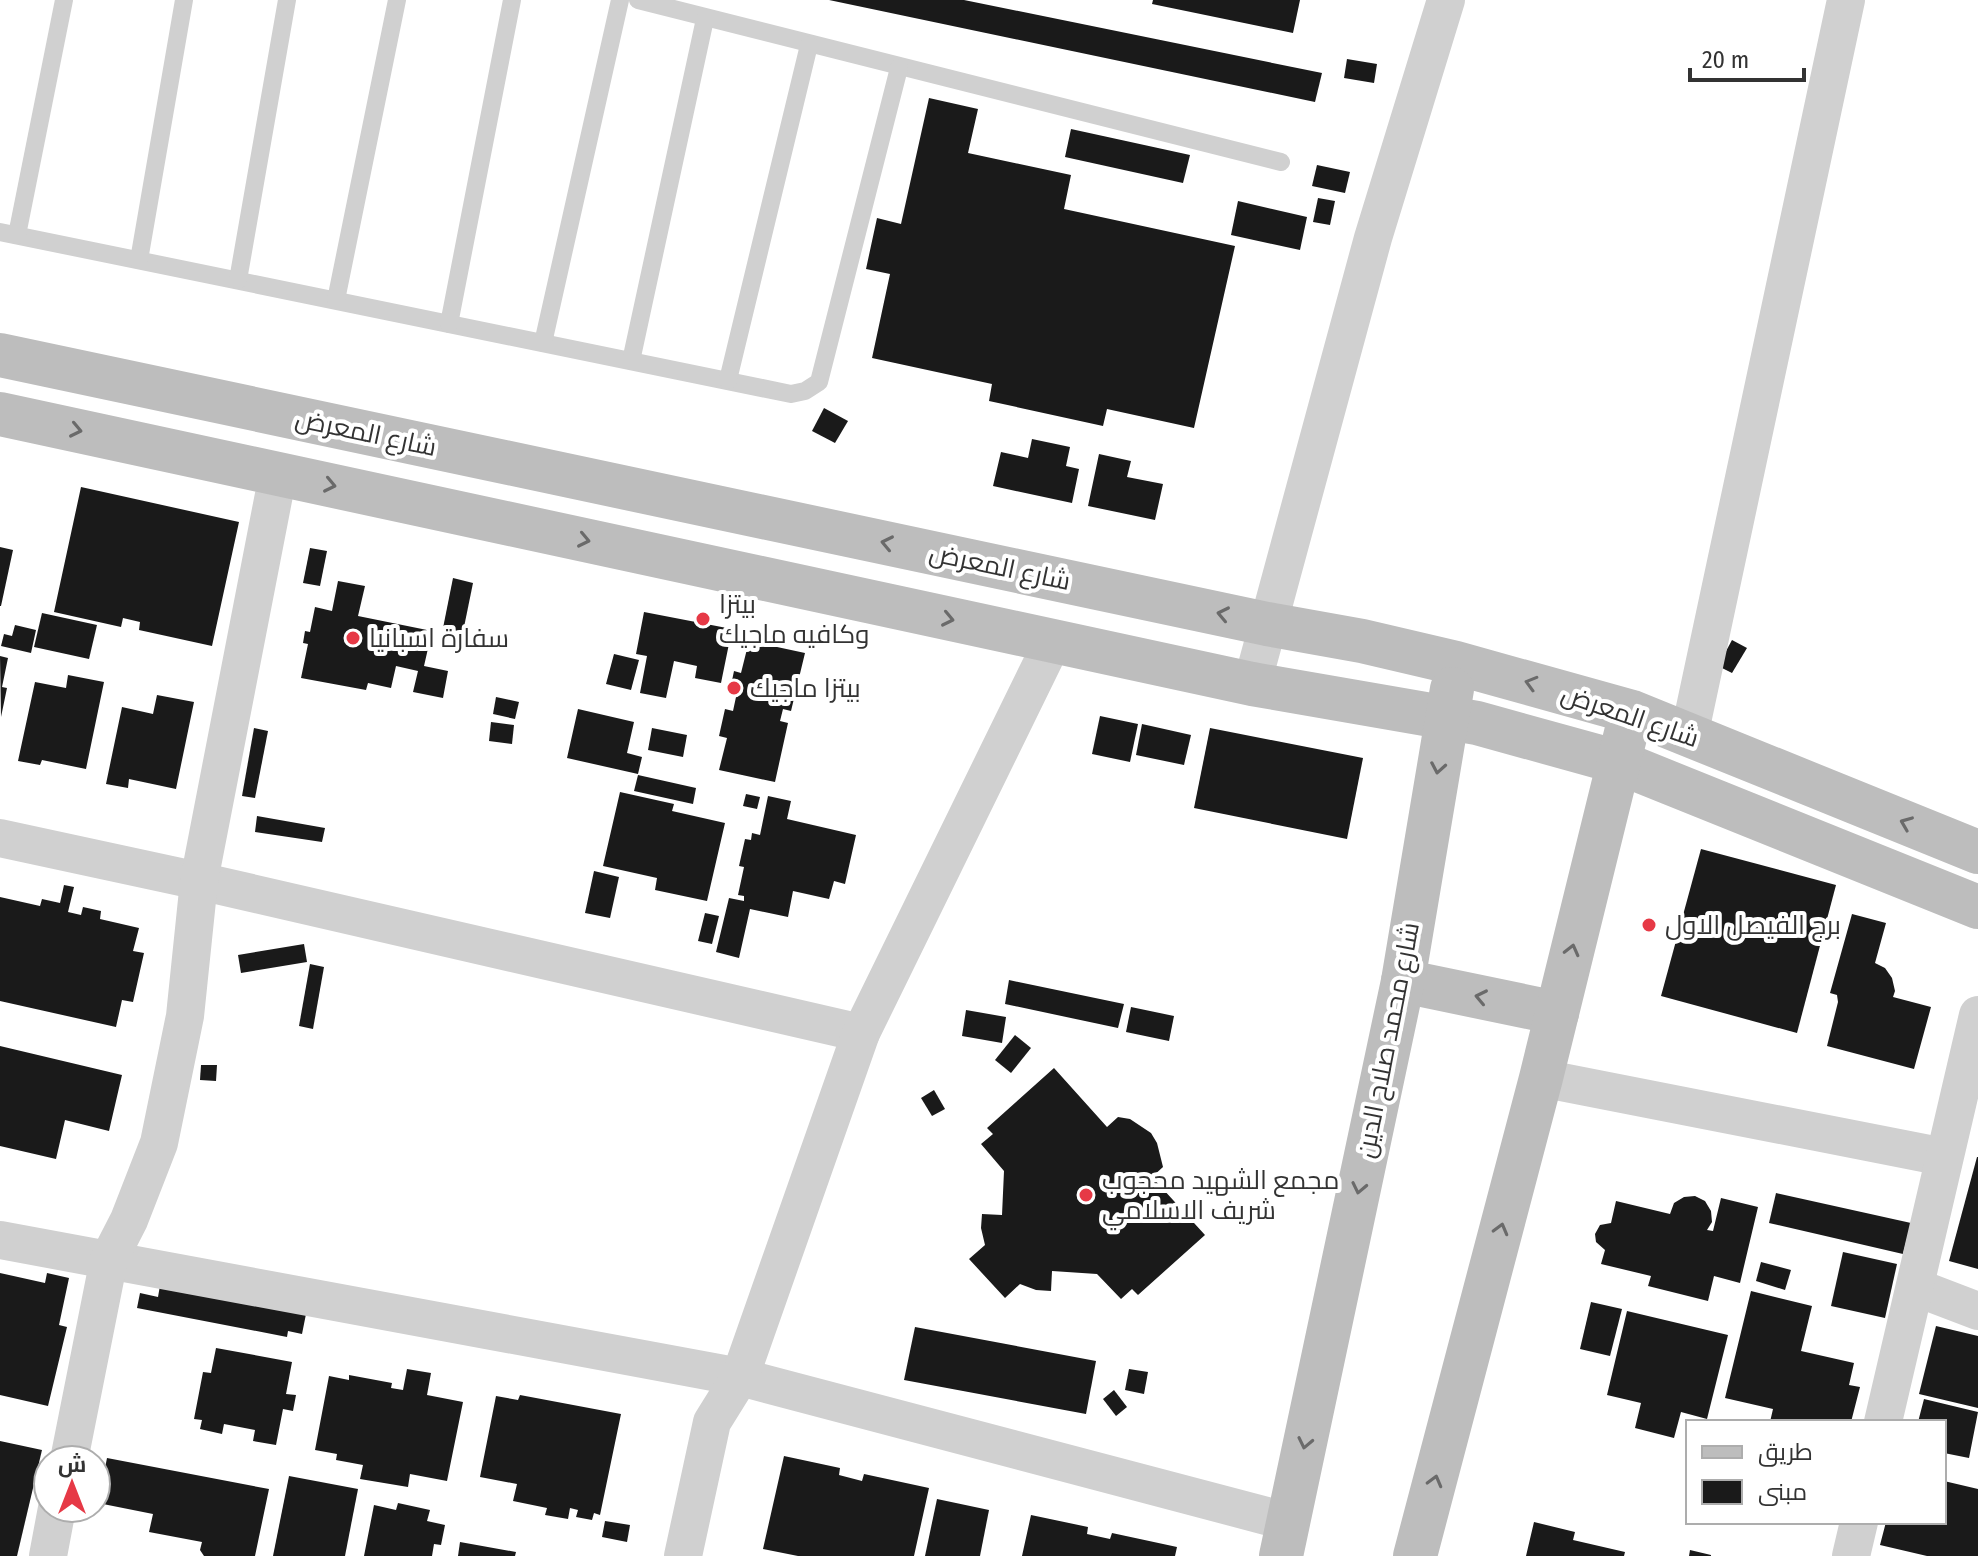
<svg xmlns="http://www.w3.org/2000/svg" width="1978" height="1556" font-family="'Fira Sans Condensed',Cairo,sans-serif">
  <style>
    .building { fill: #1a1a1a }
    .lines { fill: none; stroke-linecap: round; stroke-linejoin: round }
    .service { stroke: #d0d0d0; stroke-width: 18 }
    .minor { stroke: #d0d0d0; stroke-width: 38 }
    .secondary { stroke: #bdbdbd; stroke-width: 44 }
    .oneway { stroke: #6a6a6a }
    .poi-dot { fill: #e63946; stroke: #fff; stroke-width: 3 }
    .labels { text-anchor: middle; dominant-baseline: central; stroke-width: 8; stroke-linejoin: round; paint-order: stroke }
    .street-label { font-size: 26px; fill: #333; stroke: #fff }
    .poi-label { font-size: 26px; fill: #333; stroke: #fff; text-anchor: start }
  </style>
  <rect width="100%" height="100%" fill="#fff"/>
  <g class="building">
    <polygon points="829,0 964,0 1322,73 1315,102"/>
    <polygon points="1153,0 1300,0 1293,33 1152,4"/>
    <polygon points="1347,59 1377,64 1374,83 1344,78"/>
    <polygon points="929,98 978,109 968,153 1071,175 1064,209 1235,246 1194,428 1107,409 1103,426 989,401 992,384 872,358 890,274 866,269 877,218 901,224"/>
    <polygon points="1071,129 1190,155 1183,183 1065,157"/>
    <polygon points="1317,165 1350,172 1345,193 1312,186"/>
    <polygon points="1318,198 1335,201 1330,225 1313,222"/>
    <polygon points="1238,201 1307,217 1300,250 1231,235"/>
    <polygon points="824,408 848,421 835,443 812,431"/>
    <polygon points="1032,439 1070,447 1066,466 1079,469 1072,503 993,486 1001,452 1028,458"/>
    <polygon points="1099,454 1131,461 1127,477 1163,484 1155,520 1088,506"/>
    <polygon points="81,487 239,522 212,646 139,630 140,622 123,618 121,627 54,612"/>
    <polygon points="0,547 13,550 1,606 0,606"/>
    <polygon points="310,548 327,551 320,586 303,583"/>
    <polygon points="453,578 473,583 463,632 443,628"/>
    <polygon points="338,581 365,586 358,616 432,631 424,666 448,671 443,698 413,692 418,671 396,666 391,688 368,683 366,690 301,678 308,644 303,643 305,631 310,632 315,607 332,611"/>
    <polygon points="644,612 732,629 721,683 695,678 697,666 674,661 666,698 640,693 647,656 636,654"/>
    <polygon points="42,613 97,625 89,659 34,647"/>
    <polygon points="15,625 36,630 31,653 1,646 4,634 12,636"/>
    <polygon points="1732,640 1747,648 1732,673 1718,666"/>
    <polygon points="749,641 805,653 791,711 783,709 780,721 788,723 775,782 719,770 727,738 719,736 725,709 733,711 736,697 729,695 734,671 741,673"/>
    <polygon points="614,654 639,660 631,690 606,684"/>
    <polygon points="0,656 8,658 2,687 7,688 1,717"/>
    <polygon points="68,675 104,682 86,769 42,760 40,765 18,761 35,682 66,688"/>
    <polygon points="157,695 194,702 176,789 129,779 128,788 106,784 122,707 153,714"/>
    <polygon points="496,697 519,702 515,719 493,714"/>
    <polygon points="578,709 634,722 627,753 642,757 638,774 567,758"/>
    <polygon points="1100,716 1138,724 1130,762 1092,754"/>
    <polygon points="491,722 514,725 512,744 489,741"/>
    <polygon points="1142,724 1191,735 1184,765 1136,755"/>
    <polygon points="254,728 268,731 255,798 242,796"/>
    <polygon points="652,728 687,735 683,757 648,750"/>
    <polygon points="1210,728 1363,758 1347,839 1194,808"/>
    <polygon points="638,775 696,788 693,804 634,791"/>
    <polygon points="620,792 674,804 672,811 725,823 707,901 655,890 657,878 603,866"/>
    <polygon points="746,794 760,797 757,809 743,806"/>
    <polygon points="768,796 791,801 787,819 856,835 845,884 834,881 829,899 793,891 788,917 750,909 739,958 716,952 729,898 744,901 744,896 738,895 744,867 739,866 745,839 751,840 752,833 760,835"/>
    <polygon points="257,816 325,828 322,842 255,832"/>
    <polygon points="1701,849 1836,885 1797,1033 1661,996"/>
    <polygon points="594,871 619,877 610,918 585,913"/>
    <polygon points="64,885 74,887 68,912 81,915 83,907 101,911 100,919 139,928 133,951 144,953 133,1002 122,1000 116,1027 0,1001 0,897 40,906 42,899 60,903"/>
    <polygon points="705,913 719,916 712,944 698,941"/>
    <polygon points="1852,914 1886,923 1875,963 1885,968 1892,978 1895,991 1893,997 1931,1007 1914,1069 1827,1046 1838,1002 1837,995 1830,993"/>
    <polygon points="304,944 307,962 241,973 238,955"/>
    <polygon points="310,964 324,967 313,1029 299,1026"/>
    <polygon points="1009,980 1124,1004 1118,1028 1005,1004"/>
    <polygon points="1131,1007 1174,1016 1169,1041 1126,1032"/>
    <polygon points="966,1010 1006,1017 1002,1043 962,1036"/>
    <polygon points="1015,1035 1031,1048 1011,1073 995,1060"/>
    <polygon points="0,1046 122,1075 109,1131 65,1120 56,1159 0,1146"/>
    <polygon points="201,1065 217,1065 216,1081 200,1080"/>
    <polygon points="1054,1068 1107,1127 1118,1117 1130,1119 1151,1133 1157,1143 1163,1167 1152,1177 1205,1235 1138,1295 1132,1289 1121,1299 1097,1274 1052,1271 1051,1291 1036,1290 1020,1284 1005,1298 969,1259 985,1245 981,1228 982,1214 1002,1215 1004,1171 981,1144 993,1134 987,1128"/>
    <polygon points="934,1090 945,1109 932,1116 921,1098"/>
    <polygon points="1977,1157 1978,1157 1978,1269 1949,1261"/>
    <polygon points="1776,1193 1911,1223 1903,1254 1769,1223"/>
    <polygon points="1695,1196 1705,1201 1711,1211 1712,1222 1707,1230 1713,1231 1721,1198 1758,1207 1740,1283 1714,1276 1708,1301 1648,1286 1651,1276 1601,1264 1605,1250 1596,1242 1595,1234 1600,1225 1611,1223 1616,1201 1670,1214 1674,1203 1684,1197"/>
    <polygon points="1843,1252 1897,1264 1885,1318 1831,1306"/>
    <polygon points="1761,1262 1791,1270 1785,1290 1756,1281"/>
    <polygon points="0,1273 45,1283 47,1273 69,1278 59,1325 67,1327 48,1406 0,1395"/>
    <polygon points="162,1274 307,1309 302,1334 288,1331 287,1337 137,1308 140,1293 158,1297"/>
    <polygon points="1751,1291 1812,1306 1801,1351 1854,1363 1849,1385 1860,1387 1851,1422 1770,1422 1773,1409 1725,1398"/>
    <polygon points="1591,1302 1622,1309 1610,1356 1580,1349"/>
    <polygon points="1627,1311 1728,1335 1707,1419 1681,1412 1674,1438 1635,1428 1641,1403 1607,1395"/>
    <polygon points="1936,1326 1978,1336 1978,1408 1919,1394"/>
    <polygon points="915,1327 1096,1361 1086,1414 904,1380"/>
    <polygon points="216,1348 292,1362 286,1394 296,1395 293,1411 283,1409 276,1445 253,1441 255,1430 224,1424 222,1434 200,1429 202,1420 194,1419 203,1372 211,1373"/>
    <polygon points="407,1369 431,1373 427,1395 463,1402 447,1481 410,1474 408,1487 360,1479 363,1465 336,1460 337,1454 315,1450 329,1376 349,1380 349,1375 392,1383 391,1388 403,1390"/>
    <polygon points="1129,1369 1148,1372 1144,1394 1125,1390"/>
    <polygon points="1114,1390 1127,1407 1116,1416 1103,1399"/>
    <polygon points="520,1395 621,1414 600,1515 594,1513 592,1520 576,1517 578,1510 570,1508 568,1519 545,1515 547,1508 513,1501 517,1484 480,1477 496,1396 518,1400"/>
    <polygon points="1924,1399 1978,1412 1969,1458 1944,1453 1944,1422 1918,1422"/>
    <polygon points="0,1441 42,1450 17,1556 0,1556"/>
    <polygon points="784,1456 840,1468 839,1475 862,1481 864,1474 929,1488 914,1556 798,1556 763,1549"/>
    <polygon points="107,1458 269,1489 255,1556 204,1556 200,1550 202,1542 149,1532 153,1514 98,1503"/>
    <polygon points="289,1476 358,1489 345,1556 273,1556"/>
    <polygon points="1944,1481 1978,1489 1978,1556 1927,1556 1880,1545 1886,1522 1944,1522"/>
    <polygon points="937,1499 989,1510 980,1556 925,1556"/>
    <polygon points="398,1503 430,1510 427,1521 445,1525 441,1545 434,1544 432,1556 364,1556 374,1505 396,1510"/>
    <polygon points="1031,1515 1088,1527 1087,1534 1110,1539 1112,1533 1177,1547 1175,1556 1022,1556"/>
    <polygon points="605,1521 630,1525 627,1542 602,1537"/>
    <polygon points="1534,1522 1575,1532 1573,1540 1625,1552 1624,1556 1526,1556"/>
    <polygon points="460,1542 516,1552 515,1556 458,1556"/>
    <polygon points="1690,1550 1711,1555 1711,1556 1689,1556"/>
  </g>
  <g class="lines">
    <g class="service">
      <polyline points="638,0 1281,162"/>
      <polyline points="0,232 791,394 805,391 819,382 899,68"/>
      <polyline points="17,235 64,0"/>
      <polyline points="139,260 184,0"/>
      <polyline points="238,280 287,0"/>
      <polyline points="336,300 397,0"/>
      <polyline points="449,324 512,0"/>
      <polyline points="543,343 620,0"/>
      <polyline points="631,361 705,19"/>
      <polyline points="728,380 809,45"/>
    </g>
    <g class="minor">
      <polyline points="1252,684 1373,238 1446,0"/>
      <polyline points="1689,736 1846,0"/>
      <polyline points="0,838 199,881 861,1033"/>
      <polyline points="1541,1078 1944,1157"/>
      <polyline points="0,1240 740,1377 1289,1522"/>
      <polyline points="1915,1287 1978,1311"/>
      <polyline points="1883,1422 1978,1015"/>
      <polyline points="69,1460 109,1259 129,1220 159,1143 185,1016 199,881 278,474"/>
      <polyline points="48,1556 57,1508"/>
      <polyline points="683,1556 712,1422 740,1377 861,1033 1053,641"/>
      <polyline points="1851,1556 1859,1522"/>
    </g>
    <g class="secondary">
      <polyline points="0,355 1267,624 1362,641 1456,663 1632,712 1978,852"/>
      <polyline points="0,414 1252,684 1477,723 1618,762 1978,907"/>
      <polyline points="1403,981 1557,1013"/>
      <polyline points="1281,1556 1403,981 1452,689"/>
      <polyline points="1415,1556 1541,1078 1626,733"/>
    </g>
  </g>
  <defs><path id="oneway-chevron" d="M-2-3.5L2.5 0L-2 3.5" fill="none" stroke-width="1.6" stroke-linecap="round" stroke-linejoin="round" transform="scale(2)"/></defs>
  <g class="oneway">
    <use href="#oneway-chevron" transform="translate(76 430) rotate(12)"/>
    <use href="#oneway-chevron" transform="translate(330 485) rotate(12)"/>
    <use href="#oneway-chevron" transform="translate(584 540) rotate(12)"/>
    <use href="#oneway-chevron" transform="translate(887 543) rotate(-168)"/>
    <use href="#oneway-chevron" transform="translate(1223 614) rotate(-168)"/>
    <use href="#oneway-chevron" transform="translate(948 619) rotate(12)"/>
    <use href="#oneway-chevron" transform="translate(1531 683) rotate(-164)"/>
    <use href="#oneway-chevron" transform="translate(1438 768) rotate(100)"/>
    <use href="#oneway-chevron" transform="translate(1906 823) rotate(-158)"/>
    <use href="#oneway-chevron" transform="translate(1572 950) rotate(-76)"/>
    <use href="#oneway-chevron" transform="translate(1481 997) rotate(-168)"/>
    <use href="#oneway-chevron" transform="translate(1359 1188) rotate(102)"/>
    <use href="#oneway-chevron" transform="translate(1501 1229) rotate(-75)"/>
    <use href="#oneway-chevron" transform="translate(1305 1443) rotate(102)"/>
    <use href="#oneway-chevron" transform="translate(1435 1481) rotate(-75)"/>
  </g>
  <g class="poi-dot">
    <circle cx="703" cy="619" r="8"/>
    <circle cx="353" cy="638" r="8"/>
    <circle cx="734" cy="688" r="8"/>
    <circle cx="1649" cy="925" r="8"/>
    <circle cx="1086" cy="1195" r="8"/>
  </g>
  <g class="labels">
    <g class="street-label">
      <text transform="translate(366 433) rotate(12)">شارع المعرض</text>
      <text transform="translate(1000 567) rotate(12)">شارع المعرض</text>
      <text transform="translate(1630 716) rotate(19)">شارع المعرض</text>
      <text transform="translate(1388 1040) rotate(-79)">شارع محمد صلاح الدين</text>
    </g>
    <g class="poi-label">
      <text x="719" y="604">بيتزا<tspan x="719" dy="30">وكافيه ماجيك</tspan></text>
      <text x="369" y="638">سفارة اسبانيا</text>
      <text x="750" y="688">بيتزا ماجيك</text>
      <text x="1665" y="925">برج الفيصل الاول</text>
      <text x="1102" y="1180">مجمع الشهيد محجوب<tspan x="1102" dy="30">شريف الاسلامي</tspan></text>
    </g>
  </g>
  <rect x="1686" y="1420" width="260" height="104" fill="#ffffff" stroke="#adadad" stroke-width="2"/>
  <rect x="1702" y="1446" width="40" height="12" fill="#bdbdbd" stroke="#adadad" stroke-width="2"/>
  <text x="1758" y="1460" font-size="24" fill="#333333">طريق</text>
  <rect x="1702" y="1480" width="40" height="24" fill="#1a1a1a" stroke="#adadad" stroke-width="2"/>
  <text x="1758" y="1500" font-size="24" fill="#333333">مبنى</text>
  <g transform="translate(72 1484)"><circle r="38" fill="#ffffff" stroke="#adadad" stroke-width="2"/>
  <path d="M0-6L14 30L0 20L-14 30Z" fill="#e63946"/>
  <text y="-12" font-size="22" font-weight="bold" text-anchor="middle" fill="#333333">ش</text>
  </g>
  <path d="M1690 68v12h114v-12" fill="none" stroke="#333333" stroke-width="4"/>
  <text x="1702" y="68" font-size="24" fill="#333333" stroke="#ffffff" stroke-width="6" paint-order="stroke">20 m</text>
</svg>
